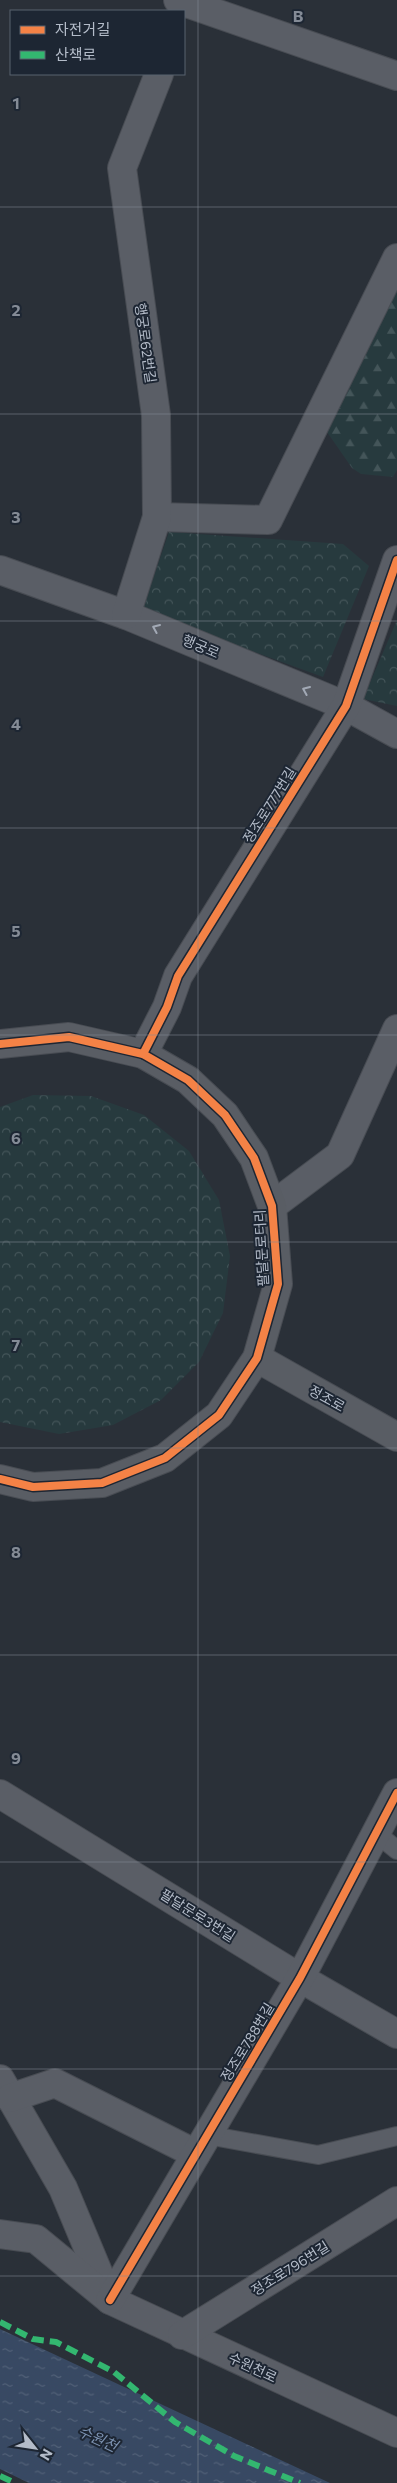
<svg xmlns="http://www.w3.org/2000/svg" width="397" height="2483" font-family="Commissioner,'Noto Sans KR',sans-serif">
  <style>
    .forest { fill: url(#forest-firs) }
    .park { fill: url(#park-crowns) }
    .water { fill: url(#water-ripples) }
    .lines { fill: none; stroke-linecap: round; stroke-linejoin: round }
    .lane-casing { stroke: #484c53; stroke-width: 20 }
    .street-casing { stroke: #484c53; stroke-width: 30 }
    .secondary-casing { stroke: #484c53; stroke-width: 30 }
    .lane { stroke: #5a5e66; stroke-width: 18 }
    .street { stroke: #5a5e66; stroke-width: 28 }
    .secondary { stroke: #595d64; stroke-width: 28 }
    .quiet { stroke: #33b770; stroke-width: 6; stroke-dasharray: 12 6; stroke-linecap: butt }
    .cycleway-casing { stroke: #1d2633; stroke-width: 11 }
    .cycleway { stroke: #f48246; stroke-width: 8 }
    .oneway { stroke: #a2a9b5 }
    .grid { fill: none; stroke: #848b96; stroke-width: 1; stroke-opacity: 0.55 }
    .labels { text-anchor: middle; dominant-baseline: central; stroke-width: 4; stroke-linejoin: round; paint-order: stroke }
    .street-label { font-size: 14px; fill: #b4bcc9; stroke: #1d2633 }
    .water-label { font-size: 15px; font-style: italic; fill: #7c92b1; stroke: #1d2633 }
    .grid-label { font-size: 16px; text-anchor: middle; font-weight: bold; fill: #848b96; stroke: #1d2633; stroke-width: 4; stroke-linejoin: round; paint-order: stroke }
  </style>
  <defs>
    <pattern id="forest-firs" width="22" height="20" patternUnits="userSpaceOnUse" patternTransform="scale(1.25)"><rect width="22" height="20" fill="#273a3e"/><path d="M5 1l3.5 6h-7zM16 11l3.5 6h-7z" fill="#445559"/></pattern>
    <pattern id="park-crowns" width="20" height="18" patternUnits="userSpaceOnUse" patternTransform="scale(1.25)"><rect width="20" height="18" fill="#273a3e"/><path d="M2 6a3 3 0 1 1 6 0M12 15a3 3 0 1 1 6 0" fill="none" stroke="#445559"/></pattern>
    <pattern id="water-ripples" width="26" height="14" patternUnits="userSpaceOnUse" patternTransform="scale(1.25)"><rect width="26" height="14" fill="#384963"/><path d="M2 4q2-2 4 0t4 0M15 11q2-2 4 0t4 0" fill="none" stroke="#526178"/></pattern>
  </defs>
  <rect width="100%" height="100%" fill="#2a3038"/>
  <polygon class="forest" points="397,291 397,470 393,477 361,474 352,468 327,432 344,387"/>
  <g class="park">
    <polygon points="169,532 343,544 369,566 323,677 142,611"/>
    <polygon points="397,619 397,706 363,699 397,620"/>
    <polygon points="33,1095 91,1096 144,1115 189,1151 219,1200 230,1256 223,1313 199,1362 161,1400 113,1425 59,1434 0,1422 0,1107"/>
  </g>
  <polygon class="water" points="0,2329 330,2483 29,2483 0,2469"/>
  <g class="lines">
    <defs>
      <g id="lane">
        <polyline points="376,1833 397,1850"/>
        <polyline points="207,2135 318,2155 397,2136"/>
      </g>
      <g id="street">
        <polyline points="178,0 397,76"/>
        <polyline points="157,517 268,520 397,258"/>
        <polyline points="0,570 126,615 346,706 397,734"/>
        <polyline points="126,615 157,517 156,415 122,168 159,74"/>
        <polyline points="143,1054 167,1007 178,976 346,706 397,560"/>
        <polyline points="272,1206 340,1155 397,1029"/>
        <polyline points="0,1794 300,1978 397,2034"/>
        <polyline points="0,2079 63,2188 108,2296"/>
        <polyline points="10,2098 55,2083 196,2154"/>
        <polyline points="0,2234 36,2239 110,2300 397,2433"/>
        <polyline points="110,2300 300,1978 397,1793"/>
        <polyline points="182,2335 397,2201"/>
      </g>
      <g id="secondary">
        <polyline points="0,1044 69,1037 143,1054 188,1080 225,1115 254,1158 272,1206 278,1284 257,1358 219,1415 165,1458 102,1483 33,1487 0,1479"/>
        <polyline points="257,1358 397,1437"/>
      </g>
    </defs>
    <use href="#lane" class="lane-casing"/>
    <use href="#street" class="street-casing"/>
    <use href="#secondary" class="secondary-casing"/>
    <use href="#lane" class="lane"/>
    <use href="#street" class="street"/>
    <use href="#secondary" class="secondary"/>
    <g class="quiet">
      <polyline points="0,2322 33,2339 56,2342 114,2372 175,2422 234,2456 300,2483"/>
      <polyline points="0,2476 15,2483"/>
    </g>
    <defs>
      <g id="cycleway">
        <polyline points="0,1044 69,1037 143,1054 188,1080 225,1115 254,1158 272,1206 278,1284 257,1358 219,1415 165,1458 102,1483 33,1487 0,1479"/>
        <polyline points="143,1054 167,1007 178,976 346,706 397,560"/>
        <polyline points="110,2300 300,1978 397,1793"/>
      </g>
    </defs>
    <use href="#cycleway" class="cycleway-casing"/>
    <use href="#cycleway" class="cycleway"/>
  </g>
  <defs><path id="oneway-chevron" d="M-2-3.5L2.5 0L-2 3.5" fill="none" stroke-width="1.6" stroke-linecap="round" stroke-linejoin="round" transform="scale(1.25)"/></defs>
  <g class="oneway">
    <use href="#oneway-chevron" transform="translate(156 628) rotate(-157)"/>
    <use href="#oneway-chevron" transform="translate(306 690) rotate(-157)"/>
  </g>
  <path class="grid" d="M198,0V2483M0,207H397M0,414H397M0,621H397M0,828H397M0,1035H397M0,1242H397M0,1448H397M0,1655H397M0,1862H397M0,2069H397M0,2276H397"/>
  <g class="labels">
    <g class="street-label">
      <text transform="translate(146 343) rotate(82)">행궁로62번길</text>
      <text transform="translate(201 646) rotate(23)">행궁로</text>
      <text transform="translate(269 805) rotate(-58)">정조로777번길</text>
      <text transform="translate(261 1248) rotate(-93)">팔달문로터리</text>
      <text transform="translate(327 1398) rotate(29)">정조로</text>
      <text transform="translate(198 1915) rotate(32)">팔달문로3번길</text>
      <text transform="translate(247 2042) rotate(-59)">정조로788번길</text>
      <text transform="translate(290 2268) rotate(-32)">정조로796번길</text>
      <text transform="translate(253 2367) rotate(25)">수원천로</text>
    </g>
    <g class="water-label">
      <text transform="translate(98 2438) rotate(25)">수원천</text>
    </g>
  </g>
  <g class="grid-label">
    <text x="298" y="22">B</text>
    <text x="16" y="109">1</text>
    <text x="16" y="316">2</text>
    <text x="16" y="523">3</text>
    <text x="16" y="730">4</text>
    <text x="16" y="937">5</text>
    <text x="16" y="1144">6</text>
    <text x="16" y="1351">7</text>
    <text x="16" y="1558">8</text>
    <text x="16" y="1764">9</text>
  </g>
  <rect x="10" y="10" width="175" height="65" fill="#1d2633" stroke="#59626f"/>
  <rect x="20" y="26" width="25" height="8" fill="#f48246" stroke="#59626f"/>
  <text x="55" y="35" font-size="15" fill="#b4bcc9">자전거길</text>
  <rect x="20" y="51" width="25" height="8" fill="#33b770" stroke="#59626f"/>
  <text x="55" y="60" font-size="15" fill="#b4bcc9">산책로</text>
  <g transform="translate(35 2448) rotate(120)" stroke="#1d2633" stroke-width="4" paint-order="stroke">
  <path d="M0-4L9 19L0 12L-9 19Z" fill="#b4bcc9"/>
  <text y="-8" font-size="14" font-weight="bold" text-anchor="middle" fill="#b4bcc9">N</text>
  </g>
</svg>
